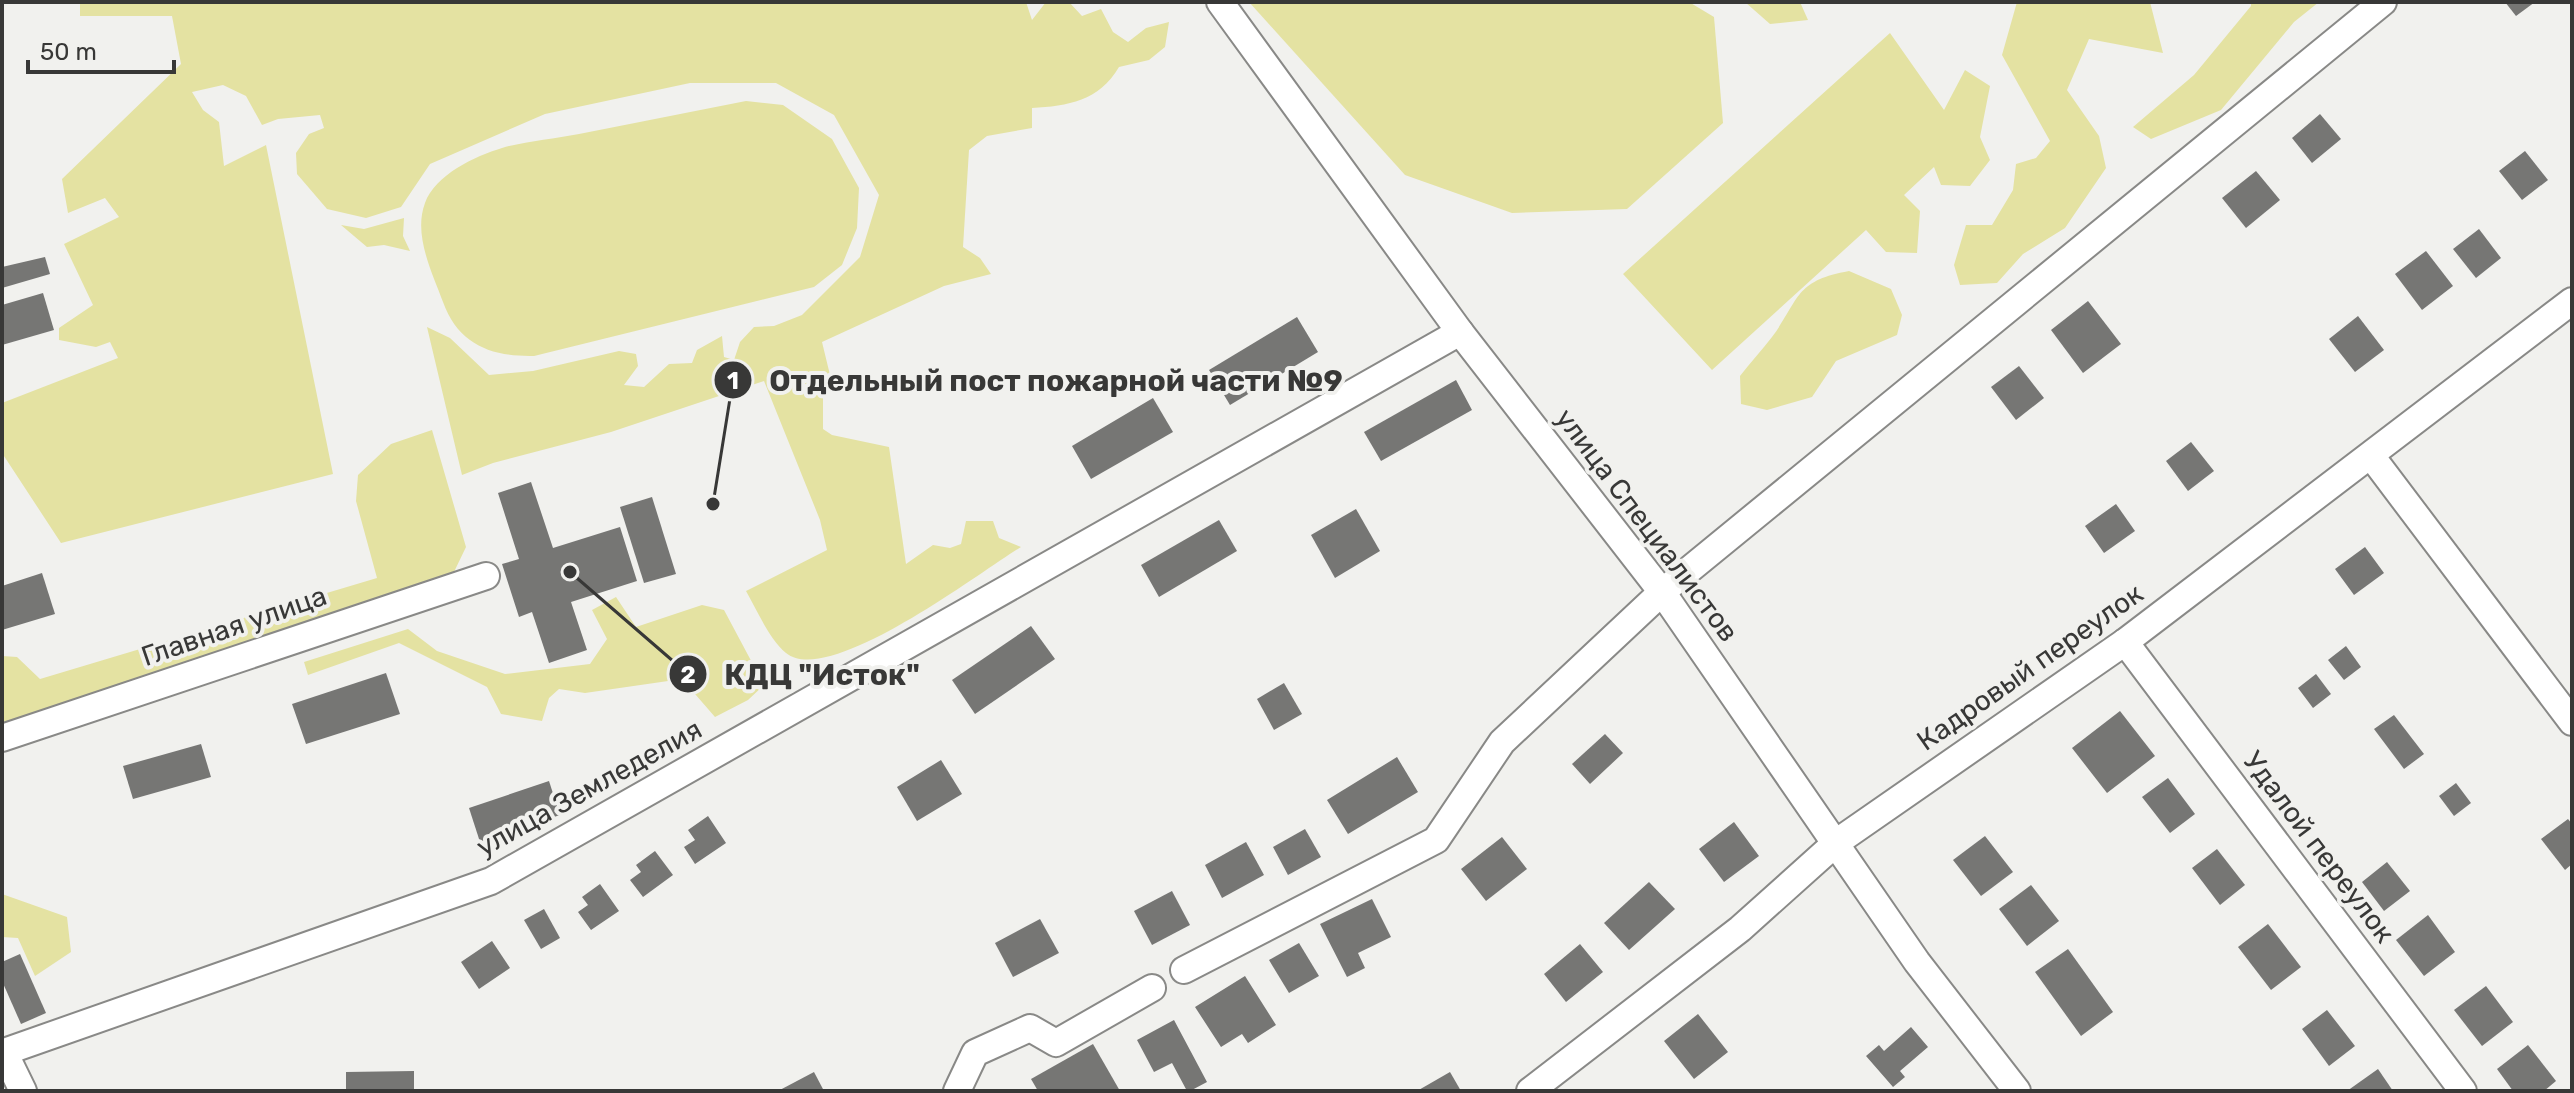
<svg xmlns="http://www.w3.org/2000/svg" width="2574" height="1093" font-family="Rubik,sans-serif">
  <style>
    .green { fill: #e4e2a2 }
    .building { fill: #767674 }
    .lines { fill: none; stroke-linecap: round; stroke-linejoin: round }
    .minor-casing { stroke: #898987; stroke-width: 30 }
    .minor { stroke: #fff; stroke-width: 26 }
    .labels { text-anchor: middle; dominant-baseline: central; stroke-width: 8; stroke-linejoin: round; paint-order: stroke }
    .street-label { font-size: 28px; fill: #383837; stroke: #f1f1ee }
    .leader { fill: none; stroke: #383837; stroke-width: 3 }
    .callout-dot { fill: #383837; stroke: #f1f1ee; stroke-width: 3 }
    .mark-label { font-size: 24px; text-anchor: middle; font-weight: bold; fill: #fff }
    .callout-label { font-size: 30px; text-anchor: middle; font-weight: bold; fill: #383837; stroke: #f1f1ee; stroke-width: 8; stroke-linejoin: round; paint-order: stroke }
  </style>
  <rect width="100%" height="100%" fill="#f1f1ee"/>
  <g class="green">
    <path d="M80,2H1026L1032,20L1046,2H1069L1082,16L1101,9L1113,32L1128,42L1146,28L1169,22L1165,47L1149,60L1119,67C1099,101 1068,106 1032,108V128L987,136L969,150L963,247L980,258L991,274L944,286L822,342L830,375L823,379V429L832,435L889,447L906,564L933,545L950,548L961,544L966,521H993L999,538L1021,547C980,572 829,688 786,653C769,639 757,610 746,591L827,550L820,520L764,381L611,432L493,463L462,475L427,327L450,338L489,375L533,371L619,351L636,354L638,366L624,385L644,387L669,364L692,363L697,350L722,336L724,357L734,360L740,342L754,327L774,326L802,315L860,257L879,195L834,115L776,83H690L545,114L430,164L401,207L366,218L327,209L297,174L296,153L309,134L324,128L320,115L278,119L262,125L246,96L223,85L192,92L203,110L219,122L224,166L266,145L333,474L61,543L2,453V403L118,358L110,342L96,347L59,340V328L93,305L64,244L119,217L105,198L68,213L62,179L181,64L172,16H80Z"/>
    <polygon points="1249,2 1689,2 1714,17 1723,123 1627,209 1512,213 1405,175"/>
    <polygon points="1745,2 1800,2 1808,20 1770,24"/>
    <polygon points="2017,2 2150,2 2163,53 2089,39 2067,90 2099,136 2106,168 2065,228 2023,254 1997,283 1960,285 1954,265 1966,225 1992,225 2013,190 2016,164 2036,158 2050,141 2002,55"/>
    <polygon points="2251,2 2319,2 2294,22 2221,110 2151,139 2133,127 2194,75 2251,6"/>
    <polygon points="1890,33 1944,110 1965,70 1990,86 1980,137 1990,160 1970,186 1941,185 1934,167 1904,195 1920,211 1917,253 1886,252 1866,230 1712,370 1623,274"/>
    <path d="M746,101L783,105L832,139L859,188L857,228L842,265L814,287L534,356C491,357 458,344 443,302C432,272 413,235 425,203C435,175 475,156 502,148C526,141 554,139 579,134C635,123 690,112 746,101Z"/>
    <polygon points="404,218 403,236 410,251 384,245 367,247 341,225 364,229"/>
    <path d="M1849,271L1891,289L1902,315L1897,335L1836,361L1812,397L1767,410L1741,404L1740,376C1750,363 1762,350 1772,337C1800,299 1794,281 1849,271Z"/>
    <polygon points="432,430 466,547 453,574 2,731 2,656 17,657 40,679 377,578 356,501 358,475 391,444"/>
    <polygon points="616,597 636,627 702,605 724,610 764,685 748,700 715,717 682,679 585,693 559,689 549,698 542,721 501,714 487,687 399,643 308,675 304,662 408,629 437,651 505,674 590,664 607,639 592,610"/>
    <polygon points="2,894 67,917 71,952 35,976 18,938 2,937"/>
  </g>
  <g class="building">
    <polygon points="2505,2 2535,2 2516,16"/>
    <polygon points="2320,114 2341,139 2312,163 2292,138"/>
    <polygon points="2525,151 2548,180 2522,200 2499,171"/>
    <polygon points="2256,171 2280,200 2246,228 2222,198"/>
    <polygon points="2479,229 2501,258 2476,278 2453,249"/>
    <polygon points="2426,251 2453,286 2422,310 2395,274"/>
    <polygon points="45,257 50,274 2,288 2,267"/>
    <polygon points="43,293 54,330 2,345 2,305"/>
    <polygon points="2088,301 2121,344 2083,373 2051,330"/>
    <polygon points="2358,316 2384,350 2355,372 2329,339"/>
    <polygon points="1297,317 1318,352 1230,405 1209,370"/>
    <polygon points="2019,366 2044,398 2016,420 1991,387"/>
    <polygon points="1456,380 1472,410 1381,461 1364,432"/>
    <polygon points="1153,398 1173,432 1091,479 1072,446"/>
    <polygon points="2191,442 2214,471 2188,491 2166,461"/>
    <polygon points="531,482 553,548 620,527 637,581 571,602 587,650 549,663 532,612 519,617 502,564 519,559 498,493"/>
    <polygon points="652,497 676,574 644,583 620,507"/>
    <polygon points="2116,504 2135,531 2104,553 2085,526"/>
    <polygon points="1356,509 1380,551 1335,578 1311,535"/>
    <polygon points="1219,520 1237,551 1159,597 1141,565"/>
    <polygon points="2365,547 2384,573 2354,595 2335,569"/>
    <polygon points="42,573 55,614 2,630 2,586"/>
    <polygon points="1031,626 1055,659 975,714 952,680"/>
    <polygon points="2346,646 2361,667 2344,680 2328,660"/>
    <polygon points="386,673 400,714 306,744 292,704"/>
    <polygon points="2316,674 2331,694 2313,708 2298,688"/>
    <polygon points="1284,683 1302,714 1274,730 1257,699"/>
    <polygon points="2120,711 2155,756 2107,793 2072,748"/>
    <polygon points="2394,715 2424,754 2404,769 2374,729"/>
    <polygon points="1605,734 1623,753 1590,784 1572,764"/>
    <polygon points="201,744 211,777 133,799 123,766"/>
    <polygon points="1397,757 1418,792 1348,834 1327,800"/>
    <polygon points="941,760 962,794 917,821 897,787"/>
    <polygon points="2168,778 2195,814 2170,833 2142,797"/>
    <polygon points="549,781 560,815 480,842 469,808"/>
    <polygon points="2456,783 2471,803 2454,816 2439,796"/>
    <polygon points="708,816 726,843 695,864 684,847 695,840 688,830"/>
    <polygon points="2568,819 2572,824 2572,864 2565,870 2541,839"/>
    <polygon points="1734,822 1759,856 1724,882 1699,849"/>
    <polygon points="1305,829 1321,857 1288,875 1273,847"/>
    <polygon points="1985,836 2013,872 1981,896 1953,860"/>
    <polygon points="1502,837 1527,869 1486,901 1461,869"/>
    <polygon points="1246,842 1264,875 1222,898 1205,865"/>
    <polygon points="2217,849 2245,885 2220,905 2192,868"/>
    <polygon points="655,851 673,875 643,897 630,880 641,872 636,865"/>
    <polygon points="2387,862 2410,891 2384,911 2362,882"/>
    <polygon points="1649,882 1675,909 1629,950 1604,923"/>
    <polygon points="600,884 619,911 591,930 578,912 588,905 582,897"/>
    <polygon points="2031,885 2059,921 2027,946 1999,909"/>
    <polygon points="1172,891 1190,925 1152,945 1134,911"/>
    <polygon points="1372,899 1391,937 1358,953 1365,968 1347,977 1320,924"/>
    <polygon points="544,909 560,938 541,949 524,920"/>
    <polygon points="2428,915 2455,952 2424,976 2396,940"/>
    <polygon points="1040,919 1059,953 1013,977 995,943"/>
    <polygon points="2268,924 2301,967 2271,990 2238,947"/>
    <polygon points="492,941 510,968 479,989 461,962"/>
    <polygon points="1299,943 1319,976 1289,993 1269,960"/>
    <polygon points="1580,944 1603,972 1566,1002 1544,974"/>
    <polygon points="2068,949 2113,1012 2081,1036 2035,972"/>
    <polygon points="20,954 46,1013 21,1024 2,981 2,962"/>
    <polygon points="1245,976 1276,1025 1248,1043 1242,1034 1221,1047 1195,1007"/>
    <polygon points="2486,986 2513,1022 2482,1046 2454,1010"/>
    <polygon points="2327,1010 2355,1046 2329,1066 2302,1029"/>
    <polygon points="1698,1014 1728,1052 1694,1079 1664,1041"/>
    <polygon points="1174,1020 1207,1082 1190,1091 1187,1091 1172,1063 1154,1072 1137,1040"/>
    <polygon points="1911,1027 1928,1047 1900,1071 1905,1077 1893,1087 1866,1056 1879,1045 1884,1051"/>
    <polygon points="1093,1044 1120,1091 1038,1091 1031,1079"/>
    <polygon points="2528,1045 2556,1081 2544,1091 2513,1091 2497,1069"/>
    <polygon points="2378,1069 2393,1091 2347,1091"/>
    <polygon points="414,1071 414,1091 346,1091 346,1072"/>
    <polygon points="814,1072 824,1091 778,1091"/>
    <polygon points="1450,1072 1461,1091 1417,1091"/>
  </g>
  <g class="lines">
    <defs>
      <g id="minor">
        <polyline points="1220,2 1460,332 1662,592 1917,962 2017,1091"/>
        <polyline points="2372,457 2572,722"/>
        <polyline points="2125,642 2463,1091"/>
        <polyline points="2,738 486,576"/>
        <polyline points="1184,970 1436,840 1502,742 1662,592 2383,2"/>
        <polyline points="23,1091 4,1052 491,881 1460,332"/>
        <polyline points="957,1091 975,1053 1030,1028 1056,1043 1152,988"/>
        <polyline points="1530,1091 1740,929 1837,842 2125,642 2572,301"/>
      </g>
    </defs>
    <use href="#minor" class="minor-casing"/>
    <use href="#minor" class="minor"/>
  </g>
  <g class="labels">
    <g class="street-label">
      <text transform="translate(1647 525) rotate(53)">улица Специалистов</text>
      <text transform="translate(234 626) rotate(-19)">Главная улица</text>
      <text transform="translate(2030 667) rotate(-35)">Кадровый переулок</text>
      <text transform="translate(589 788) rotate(-29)">улица Земледелия</text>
      <text transform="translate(2319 847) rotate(53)">Удалой переулок</text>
    </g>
  </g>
  <path class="leader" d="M713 504L733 380M570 572L688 674"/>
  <g class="callout-dot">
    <circle cx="713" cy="504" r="8"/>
    <circle cx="570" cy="572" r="8"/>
    <circle cx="733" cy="380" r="20"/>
    <circle cx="688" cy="674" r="20"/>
  </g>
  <g class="mark-label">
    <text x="733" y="389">1</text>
    <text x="688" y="683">2</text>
  </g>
  <g class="callout-label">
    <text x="1056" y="391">Отдельный пост пожарной части №9</text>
    <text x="822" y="685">КДЦ "Исток"</text>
  </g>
  <rect width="2574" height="1093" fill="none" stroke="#383837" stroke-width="8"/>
  <path d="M28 60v12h146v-12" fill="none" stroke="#383837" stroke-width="4"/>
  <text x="40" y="60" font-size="24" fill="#383837" stroke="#f1f1ee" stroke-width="6" paint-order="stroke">50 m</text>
</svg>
